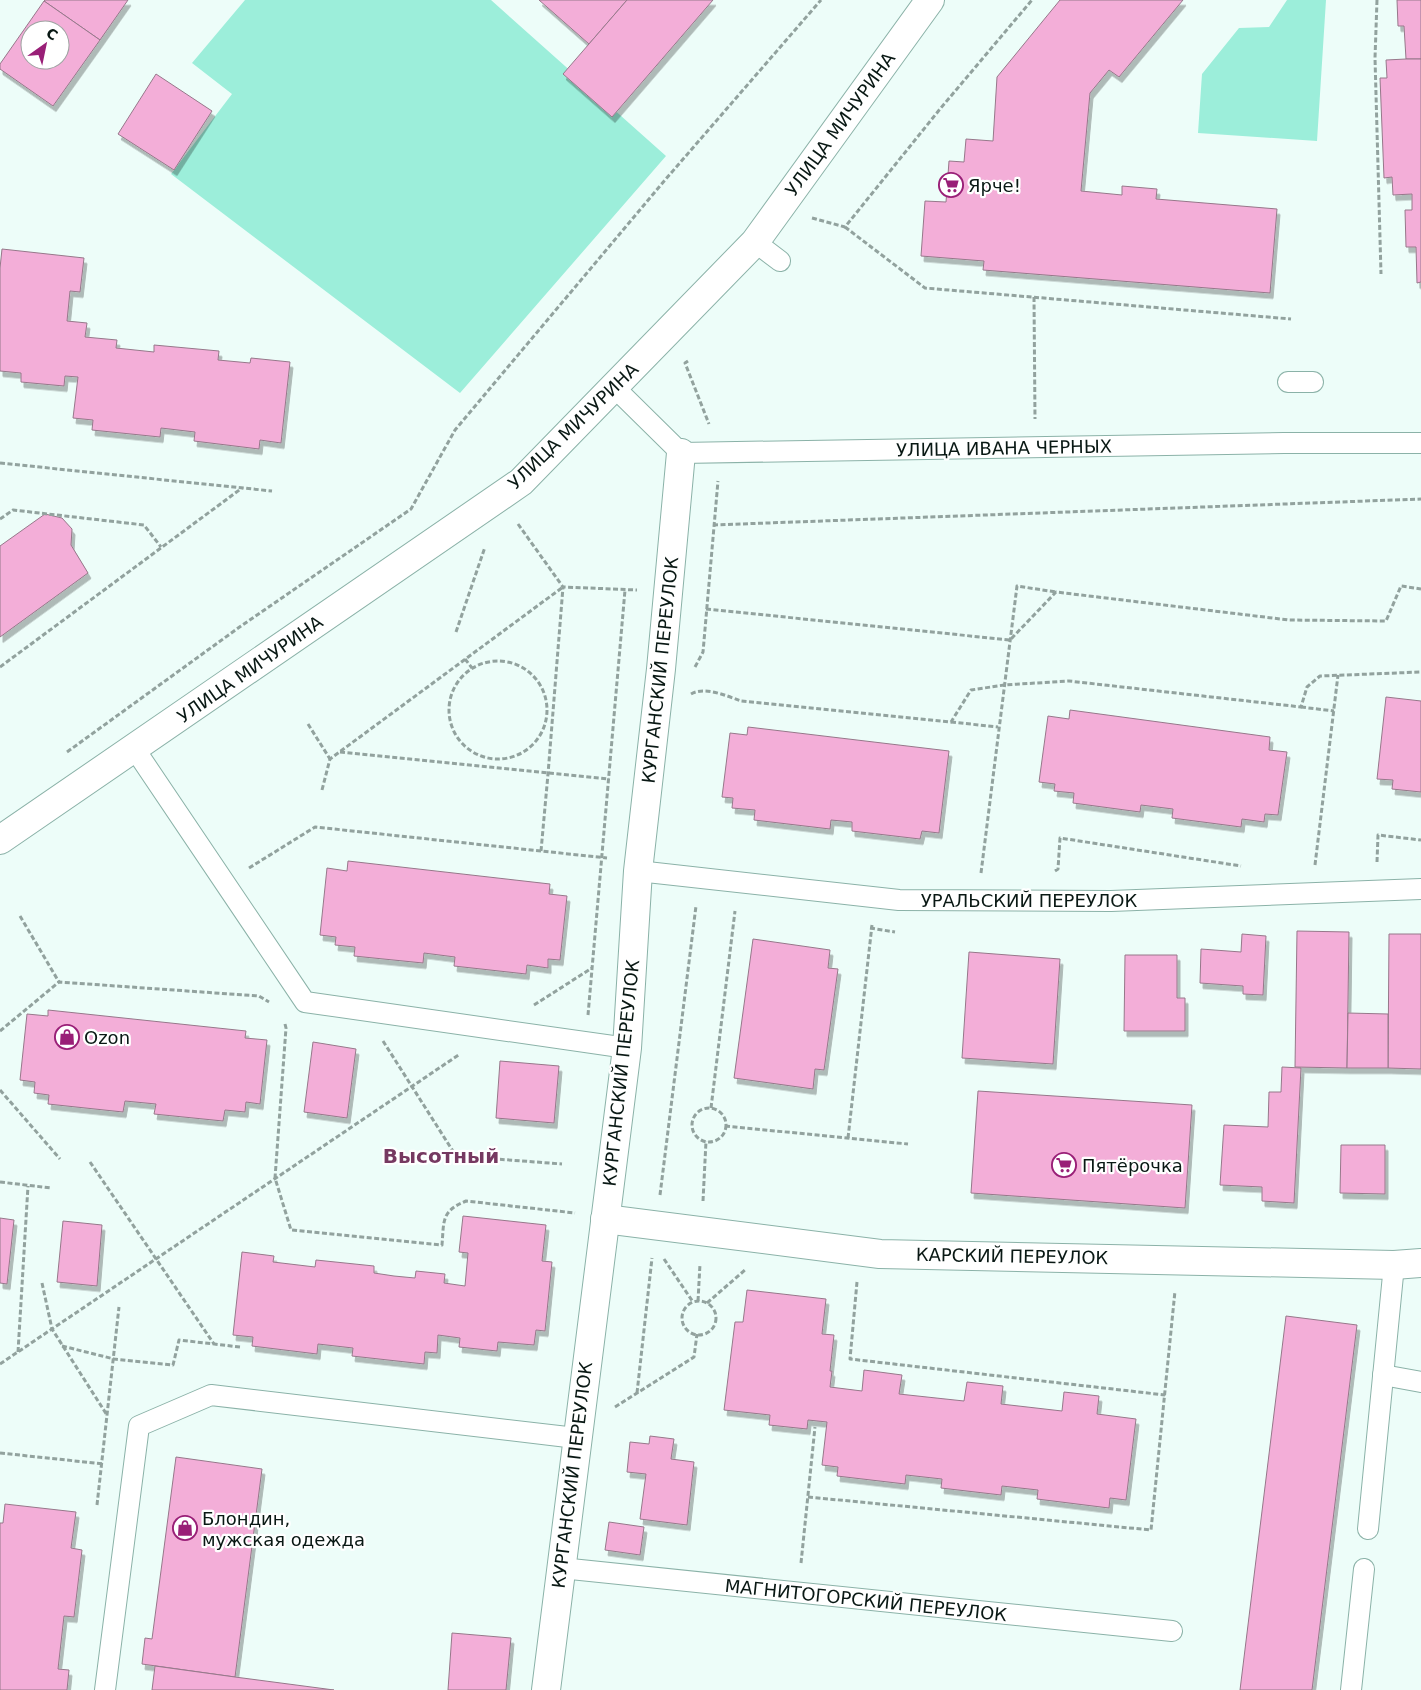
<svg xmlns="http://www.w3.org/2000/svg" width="1421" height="1690" font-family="'DejaVu Sans',sans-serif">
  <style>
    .green { fill: #9ceeda }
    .building { fill: #f3aed8; stroke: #96788a; fill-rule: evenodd; filter: url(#shadow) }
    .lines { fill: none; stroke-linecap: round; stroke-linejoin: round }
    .lane-casing { stroke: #8bb2a8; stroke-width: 22 }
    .street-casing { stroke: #8bb2a8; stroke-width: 30 }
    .secondary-casing { stroke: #8bb2a8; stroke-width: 30 }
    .path { stroke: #92a29e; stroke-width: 3; stroke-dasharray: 5 2.5; stroke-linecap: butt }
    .lane { stroke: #fff; stroke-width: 20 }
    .street { stroke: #fff; stroke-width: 28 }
    .secondary { stroke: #fff; stroke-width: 28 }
    .labels { text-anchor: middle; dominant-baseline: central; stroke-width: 4.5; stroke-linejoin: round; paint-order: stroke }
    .street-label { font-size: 18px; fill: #091814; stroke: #fff }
    .poi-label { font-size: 18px; fill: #091814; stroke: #fff; text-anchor: start }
    .quarter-label { font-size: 20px; font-weight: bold; fill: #763961; stroke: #fff }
  </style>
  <defs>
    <filter id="shadow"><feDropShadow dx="3" dy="5.5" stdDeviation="0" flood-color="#0004"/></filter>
  </defs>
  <rect width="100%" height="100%" fill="#edfdf9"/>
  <g class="green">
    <polygon points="245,0 491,0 666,156 460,393 171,174 232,94 192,63"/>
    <polygon points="1287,0 1326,0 1317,141 1198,133 1202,74 1239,28 1269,27"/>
  </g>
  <g class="building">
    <polygon points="45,0 128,0 100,40 44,1"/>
    <polygon points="539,0 627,0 589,44"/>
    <polygon points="627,0 713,0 612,117 563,74"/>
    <polygon points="1060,0 1183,0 1119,77 1109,70 1090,93 1081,191 1122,195 1122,186 1157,189 1156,199 1277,209 1270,293 983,270 984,261 921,256 925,201 946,202 949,161 964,162 966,139 993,141 997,77"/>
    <polygon points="1397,0 1421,0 1421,59 1406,59 1404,26 1398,26"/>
    <path d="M44,1L100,40L53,106L0,69V64ZM30,30H60V60H30Z"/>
    <polygon points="1406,59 1421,59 1421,282 1417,283 1416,247 1406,247 1405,210 1412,210 1412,194 1393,195 1392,177 1384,178 1380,78 1387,78 1386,60"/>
    <polygon points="156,74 212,111 174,170 118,134"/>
    <polygon points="2,249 84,258 80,292 70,291 67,321 87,323 85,337 117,340 116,348 154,352 154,345 219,351 218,360 250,363 251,358 290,362 281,443 260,440 259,449 194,441 195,432 161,428 160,437 92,430 93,420 73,418 78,377 65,376 64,386 21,382 21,373 0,371 0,268"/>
    <polygon points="45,514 62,518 72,529 71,545 88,573 0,637 0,546"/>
    <polygon points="1386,697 1421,701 1421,792 1392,789 1393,780 1377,779"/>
    <polygon points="1070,710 1270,737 1269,750 1287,752 1278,815 1265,814 1264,822 1242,819 1241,827 1172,818 1173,809 1141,805 1140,812 1073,803 1074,793 1054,791 1055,784 1039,782 1048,716 1069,719"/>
    <polygon points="748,727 949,751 939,833 922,831 920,839 852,831 852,822 831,820 830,829 754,820 755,810 732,808 733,798 722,797 730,733 747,735"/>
    <polygon points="348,861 550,884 549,894 567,896 560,960 548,959 548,968 527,965 526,974 454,966 455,957 424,953 423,963 354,956 355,947 335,945 336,937 320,935 327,868 347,871"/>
    <polygon points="1297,931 1349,932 1347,1068 1295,1067"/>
    <polygon points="1242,934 1266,936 1263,995 1243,994 1243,986 1200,983 1201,949 1241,952"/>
    <polygon points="1389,934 1421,934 1421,1069 1388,1068"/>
    <polygon points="753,939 830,950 828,968 838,969 824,1070 815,1069 813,1089 734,1078"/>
    <polygon points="969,952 1060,959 1053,1064 962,1058"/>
    <polygon points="1125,955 1177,955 1177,998 1185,998 1185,1031 1124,1031"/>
    <polygon points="48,1010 246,1031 245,1038 267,1040 260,1104 246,1102 245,1112 225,1110 223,1121 154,1114 156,1104 125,1101 123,1112 48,1104 49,1095 34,1093 35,1082 20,1080 27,1014 48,1016"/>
    <polygon points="1348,1013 1388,1014 1388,1068 1347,1068"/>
    <polygon points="313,1042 356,1049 347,1118 304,1112"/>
    <polygon points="500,1061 559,1066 554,1123 496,1118"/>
    <polygon points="1282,1067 1301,1068 1294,1203 1262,1201 1262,1187 1220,1185 1224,1125 1268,1127 1269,1092 1281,1092"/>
    <polygon points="978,1091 1192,1105 1185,1208 971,1193"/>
    <polygon points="1341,1145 1385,1145 1385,1194 1340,1193"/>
    <polygon points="463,1216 546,1225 542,1261 552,1262 545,1331 536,1330 534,1345 498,1342 497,1351 459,1347 460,1338 438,1335 437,1353 425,1352 424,1364 352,1356 353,1348 318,1344 317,1354 252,1346 253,1337 233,1335 242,1252 274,1256 273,1262 315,1267 316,1260 374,1266 374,1273 394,1276 415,1278 416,1271 445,1274 444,1283 465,1286 468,1253 459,1252"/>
    <polygon points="0,1218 14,1220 7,1284 0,1283"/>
    <polygon points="63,1221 102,1225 97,1286 57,1282"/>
    <polygon points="747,1290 826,1299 822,1334 834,1335 830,1371 832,1371 830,1387 862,1391 864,1370 902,1375 899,1394 964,1401 967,1382 1003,1386 1001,1404 1062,1411 1064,1392 1099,1396 1097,1414 1136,1419 1126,1500 1110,1498 1109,1508 1037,1499 1038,1490 1002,1486 1001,1495 941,1488 942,1479 906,1475 905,1484 837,1476 838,1467 822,1465 827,1422 808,1420 807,1429 769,1425 770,1415 724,1410 735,1322 743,1322"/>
    <polygon points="1286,1316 1357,1325 1312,1690 1240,1690"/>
    <polygon points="650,1436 674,1439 671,1459 694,1462 687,1525 640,1519 646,1474 627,1472 630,1442 649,1444"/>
    <polygon points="176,1457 262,1469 235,1677 142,1664 145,1638 152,1639"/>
    <polygon points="5,1504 76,1512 71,1548 82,1550 74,1617 64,1616 58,1669 69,1670 67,1690 0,1690 0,1523 3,1523"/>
    <polygon points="609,1522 644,1527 640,1555 605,1550"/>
    <polygon points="452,1633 511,1638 506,1690 448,1690"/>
    <polygon points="155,1666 235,1677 334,1690 152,1690"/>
  </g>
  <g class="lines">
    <defs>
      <g id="lane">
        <polyline points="755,242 780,261"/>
        <polyline points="1288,382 1313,382"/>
        <polyline points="614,387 681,453 1284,443 1421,443"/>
        <polyline points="134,748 305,1002 627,1048"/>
        <polyline points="638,871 899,900 1111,901 1421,889"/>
        <polyline points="1383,1375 1421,1382"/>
        <polyline points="1368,1529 1394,1265"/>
        <polyline points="561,1568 1172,1631"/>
        <polyline points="105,1690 139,1426 211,1395 576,1438"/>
        <polyline points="1351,1690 1364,1569"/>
      </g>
      <g id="street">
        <polyline points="605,1219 880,1254 1394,1265 1421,1263"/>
        <polyline points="546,1690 627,1048 638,871 661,669 681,453"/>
      </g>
      <polyline id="secondary" points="0,840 521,482 755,242 930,0"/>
    </defs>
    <use href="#lane" class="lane-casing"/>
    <use href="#street" class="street-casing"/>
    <use href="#secondary" class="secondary-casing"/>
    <g class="path">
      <polyline points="1377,0 1375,58 1381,274"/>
      <polyline points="812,218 845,227 940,109 1032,0"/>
      <polyline points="845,227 925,288 1291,319"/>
      <polyline points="1034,297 1035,419"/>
      <polyline points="688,361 685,363 709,424"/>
      <polyline points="0,463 272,491"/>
      <polyline points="0,519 13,510 144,525 161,547"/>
      <polyline points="518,524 563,587 637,590"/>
      <polyline points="713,525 1421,499"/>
      <polyline points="706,609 1010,640 1056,592 1289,620 1386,621 1401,586 1421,589"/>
      <polyline points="456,632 485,547"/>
      <polyline points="465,659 472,668"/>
      <circle cx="498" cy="710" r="49"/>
      <polyline points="0,667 242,488"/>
      <polyline points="695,667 703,652 718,481"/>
      <path d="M691,694C705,686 727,696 741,701L951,722L971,690L1004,685L1069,681L1301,707L1307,687L1320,676L1421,672"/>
      <polyline points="1301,707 1334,711"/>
      <polyline points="951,722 998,727"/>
      <polyline points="308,724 330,759"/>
      <polyline points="67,752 241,626 411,509 455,430 665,180 821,0"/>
      <polyline points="340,752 609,779"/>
      <polyline points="322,790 330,759 563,587"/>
      <polyline points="541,851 548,774 563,587"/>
      <polyline points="1377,862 1378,835 1421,840"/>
      <polyline points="1315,865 1338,675"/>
      <polyline points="249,868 315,827 607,858"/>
      <polyline points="1055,871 1058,869 1060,838 1241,866"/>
      <polyline points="981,873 1017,586 1056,592"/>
      <polyline points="20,916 59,982"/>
      <polyline points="870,928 895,932"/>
      <polyline points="534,1005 592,968"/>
      <polyline points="588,1015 625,590"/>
      <path d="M285,1024L286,1028L275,1178L291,1230L442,1245C444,1221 441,1211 466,1201L575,1213"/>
      <polyline points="0,1031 59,982 259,996 269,1002"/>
      <polyline points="383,1041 456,1156 562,1164"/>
      <polyline points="0,1090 60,1159"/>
      <polyline points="711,1108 735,911"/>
      <circle cx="709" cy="1125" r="17"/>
      <polyline points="725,1126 908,1144"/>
      <polyline points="848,1138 872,925"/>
      <polyline points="90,1162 214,1344"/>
      <polyline points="0,1182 51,1188"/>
      <polyline points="660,1195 696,906"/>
      <polyline points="703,1201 706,1141"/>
      <polyline points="664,1259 693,1302"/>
      <polyline points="857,1282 850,1359 1165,1395"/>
      <polyline points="42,1283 52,1329 107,1415"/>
      <polyline points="698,1301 700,1264"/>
      <circle cx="699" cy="1318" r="17"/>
      <polyline points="707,1303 745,1270"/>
      <polyline points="62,1346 114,1359 173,1365 179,1340 240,1347"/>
      <polyline points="18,1352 28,1186"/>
      <polyline points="0,1364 460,1054"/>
      <polyline points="637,1393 652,1258"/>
      <polyline points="615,1407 694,1357 697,1334"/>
      <polyline points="0,1453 104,1464"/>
      <polyline points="808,1497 1151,1530 1175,1291"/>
      <polyline points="97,1505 119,1307"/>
      <polyline points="801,1563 815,1427"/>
    </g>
    <use href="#lane" class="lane"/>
    <use href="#street" class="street"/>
    <use href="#secondary" class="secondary"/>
  </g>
  <defs>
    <symbol id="supermarket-ring" viewBox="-11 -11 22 22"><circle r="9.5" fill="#fff" stroke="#991f77" stroke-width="1.5"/><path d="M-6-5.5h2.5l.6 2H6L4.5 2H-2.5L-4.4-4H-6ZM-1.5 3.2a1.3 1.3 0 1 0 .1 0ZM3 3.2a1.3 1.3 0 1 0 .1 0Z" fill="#991f77"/></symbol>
    <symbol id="shop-ring" viewBox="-11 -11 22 22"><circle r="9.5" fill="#fff" stroke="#991f77" stroke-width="1.5"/><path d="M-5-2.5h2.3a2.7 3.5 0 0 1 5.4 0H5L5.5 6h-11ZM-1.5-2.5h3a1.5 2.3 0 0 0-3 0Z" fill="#991f77"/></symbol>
  </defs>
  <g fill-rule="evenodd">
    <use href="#supermarket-ring" x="937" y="171" width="28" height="28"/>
    <use href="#shop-ring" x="53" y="1023" width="28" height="28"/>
    <use href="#supermarket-ring" x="1050" y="1151" width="28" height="28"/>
    <use href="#shop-ring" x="171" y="1514" width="28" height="28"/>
  </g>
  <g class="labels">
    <g class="street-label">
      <text transform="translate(840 124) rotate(-54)">УЛИЦА МИЧУРИНА</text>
      <text transform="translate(573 426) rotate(-44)">УЛИЦА МИЧУРИНА</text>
      <text transform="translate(1004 448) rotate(-1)">УЛИЦА ИВАНА ЧЕРНЫХ</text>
      <text transform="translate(250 669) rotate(-35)">УЛИЦА МИЧУРИНА</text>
      <text transform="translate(660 670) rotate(-84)">КУРГАНСКИЙ ПЕРЕУЛОК</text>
      <text x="1029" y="900">УРАЛЬСКИЙ ПЕРЕУЛОК</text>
      <text transform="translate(621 1073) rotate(-84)">КУРГАНСКИЙ ПЕРЕУЛОК</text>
      <text transform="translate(1012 1256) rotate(1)">КАРСКИЙ ПЕРЕУЛОК</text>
      <text transform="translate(572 1475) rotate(-83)">КУРГАНСКИЙ ПЕРЕУЛОК</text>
      <text transform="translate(866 1600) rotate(6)">МАГНИТОГОРСКИЙ ПЕРЕУЛОК</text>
    </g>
    <g class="poi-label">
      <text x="968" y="185">Ярче!</text>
      <text x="84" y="1037">Ozon</text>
      <text x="1082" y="1165">Пятёрочка</text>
      <text x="202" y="1518">Блондин,<tspan x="202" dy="21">мужская одежда</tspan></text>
    </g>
    <g class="quarter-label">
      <text x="441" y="1156">Высотный</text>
    </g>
  </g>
  <g transform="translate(45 45) rotate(33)"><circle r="24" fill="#ffffff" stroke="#9da3a1"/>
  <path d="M0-4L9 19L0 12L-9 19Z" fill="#991f77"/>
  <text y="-8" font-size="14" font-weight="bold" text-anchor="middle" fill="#091814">С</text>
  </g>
</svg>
